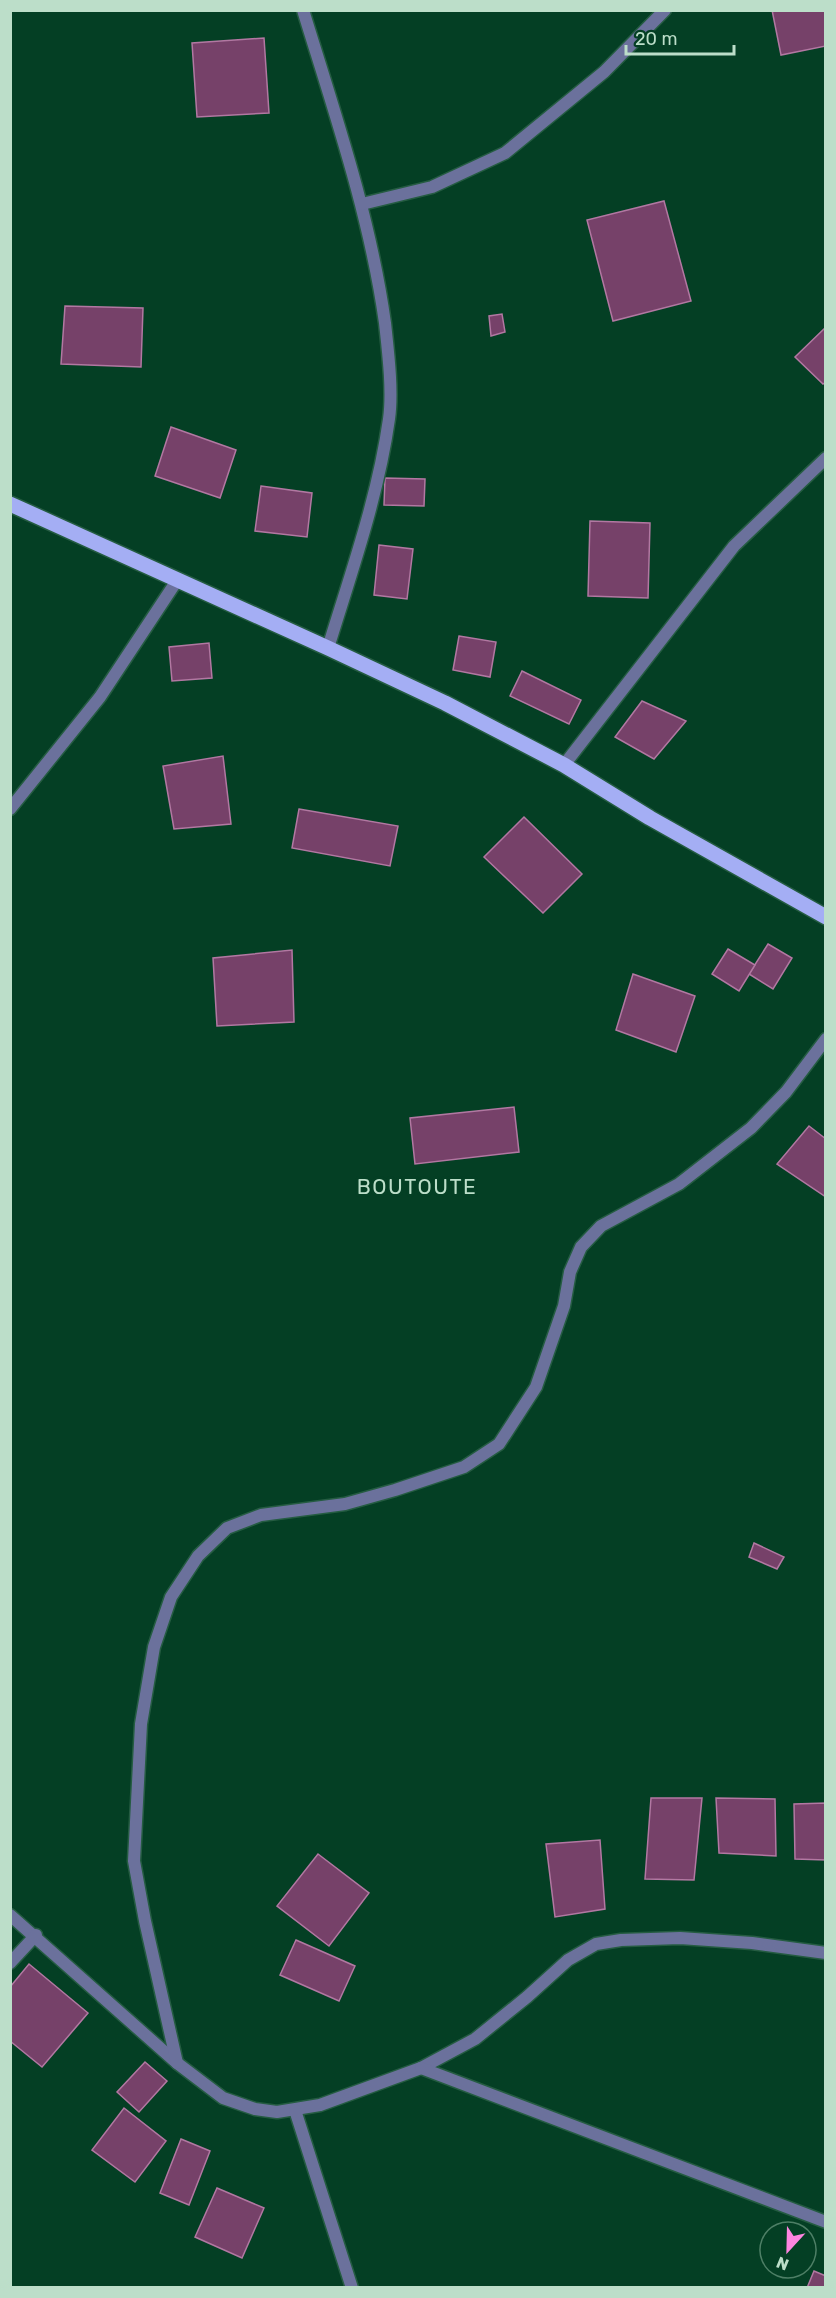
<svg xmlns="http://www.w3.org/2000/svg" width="836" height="2298" font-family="Rubik,sans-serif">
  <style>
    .building { fill: #764169; stroke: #b278a2; stroke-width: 1.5 }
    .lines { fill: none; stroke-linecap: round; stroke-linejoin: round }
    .minor-casing { stroke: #255c42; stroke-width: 15 }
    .primary-casing { stroke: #255c42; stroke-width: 18 }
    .minor { stroke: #6b719c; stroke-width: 12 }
    .primary { stroke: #a4aef4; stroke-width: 15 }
    .labels { text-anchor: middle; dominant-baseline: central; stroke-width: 6; stroke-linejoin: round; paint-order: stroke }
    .quarter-label { font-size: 21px; letter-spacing: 1.5px; fill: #bcdec9; stroke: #043f24 }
  </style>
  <rect width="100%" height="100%" fill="#043f24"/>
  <g class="building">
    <polygon points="772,10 826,10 826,46 781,55"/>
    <polygon points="264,38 269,113 197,117 192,43"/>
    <polygon points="664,201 691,301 613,321 587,220"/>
    <polygon points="65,306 143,308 141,367 61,364"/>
    <polygon points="502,314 505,332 491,336 489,316"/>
    <polygon points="826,327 826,382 823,384 795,357"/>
    <polygon points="171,427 236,450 220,498 155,476"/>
    <polygon points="385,478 425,479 424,506 384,505"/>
    <polygon points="261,486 312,493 307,537 255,531"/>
    <polygon points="590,521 650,523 648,598 588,596"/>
    <polygon points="379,545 413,549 407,599 374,595"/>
    <polygon points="459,636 496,642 490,677 453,670"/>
    <polygon points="209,643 212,678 172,681 169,647"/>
    <polygon points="522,671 581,700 569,724 510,696"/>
    <polygon points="642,701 686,721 654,759 615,737"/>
    <polygon points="223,756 231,824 174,829 163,766"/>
    <polygon points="299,809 398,826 390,866 292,848"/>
    <polygon points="524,817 582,874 543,913 484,857"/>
    <polygon points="768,944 792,958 773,989 749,974"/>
    <polygon points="728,949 755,965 739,991 712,974"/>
    <polygon points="292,950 294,1022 217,1026 213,958"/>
    <polygon points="633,974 695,996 676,1052 616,1030"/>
    <polygon points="514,1107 519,1152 415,1164 410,1118"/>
    <polygon points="809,1126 826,1139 826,1197 777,1164"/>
    <polygon points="754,1543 784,1557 777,1569 749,1557"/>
    <polygon points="651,1798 702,1798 694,1880 645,1879"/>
    <polygon points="716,1798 775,1799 776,1856 719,1853"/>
    <polygon points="826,1803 826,1860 795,1859 794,1804"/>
    <polygon points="600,1840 605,1909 555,1917 546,1844"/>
    <polygon points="318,1854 369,1893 329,1946 277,1906"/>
    <polygon points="296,1940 355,1966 339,2001 280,1975"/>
    <polygon points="29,1964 88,2013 42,2067 10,2041 10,1987"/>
    <polygon points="145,2062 167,2081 139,2112 117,2092"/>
    <polygon points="124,2108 166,2141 135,2182 92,2150"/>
    <polygon points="181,2139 210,2151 189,2205 160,2193"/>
    <polygon points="217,2188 264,2208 242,2258 195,2237"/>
    <polygon points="814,2271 826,2276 826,2288 807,2288"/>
  </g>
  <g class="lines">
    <defs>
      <g id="minor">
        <path d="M303,10C335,114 370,216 385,323C388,351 393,391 389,419C378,497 351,573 328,648"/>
        <polyline points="362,204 432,187 505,153 604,72 665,10"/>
        <polyline points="564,765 734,546 826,458"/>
        <polyline points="10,809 100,697 178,579"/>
        <polyline points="10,1915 177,2063 223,2098 255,2109 277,2112 320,2105 421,2068 475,2039 527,1997 568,1960 596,1944 621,1940 680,1938 752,1943 826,1953"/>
        <polyline points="10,1963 36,1935"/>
        <polyline points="177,2063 145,1921 134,1861 141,1724 154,1647 171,1597 198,1556 227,1528 261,1515 345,1504 395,1490 464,1467 499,1444 536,1387 564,1306 570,1272 581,1247 601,1226 679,1184 751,1128 786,1092 826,1039"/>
        <polyline points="421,2068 826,2222"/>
        <polyline points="295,2110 352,2288"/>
      </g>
      <polyline id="primary" points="10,504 328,648 445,703 564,765 650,818 826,917"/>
    </defs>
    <use href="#minor" class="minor-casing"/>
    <use href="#primary" class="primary-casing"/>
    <use href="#minor" class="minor"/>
    <use href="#primary" class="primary"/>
  </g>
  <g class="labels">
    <g class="quarter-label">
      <text x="417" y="1186">BOUTOUTE</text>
    </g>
  </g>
  <rect width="836" height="2298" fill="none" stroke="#bcdec9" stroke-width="24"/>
  <g transform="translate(788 2250) rotate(202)"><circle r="28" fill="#043f24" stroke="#4e7f66" stroke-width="1.5"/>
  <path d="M0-4.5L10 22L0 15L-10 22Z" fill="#fe85e0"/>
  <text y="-9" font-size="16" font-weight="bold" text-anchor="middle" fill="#bcdec9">N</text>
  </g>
  <path d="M626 45v9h108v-9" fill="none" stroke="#bcdec9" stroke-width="3"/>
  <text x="635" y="45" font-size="18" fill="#bcdec9" stroke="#043f24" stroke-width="4.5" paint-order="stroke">20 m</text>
</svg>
